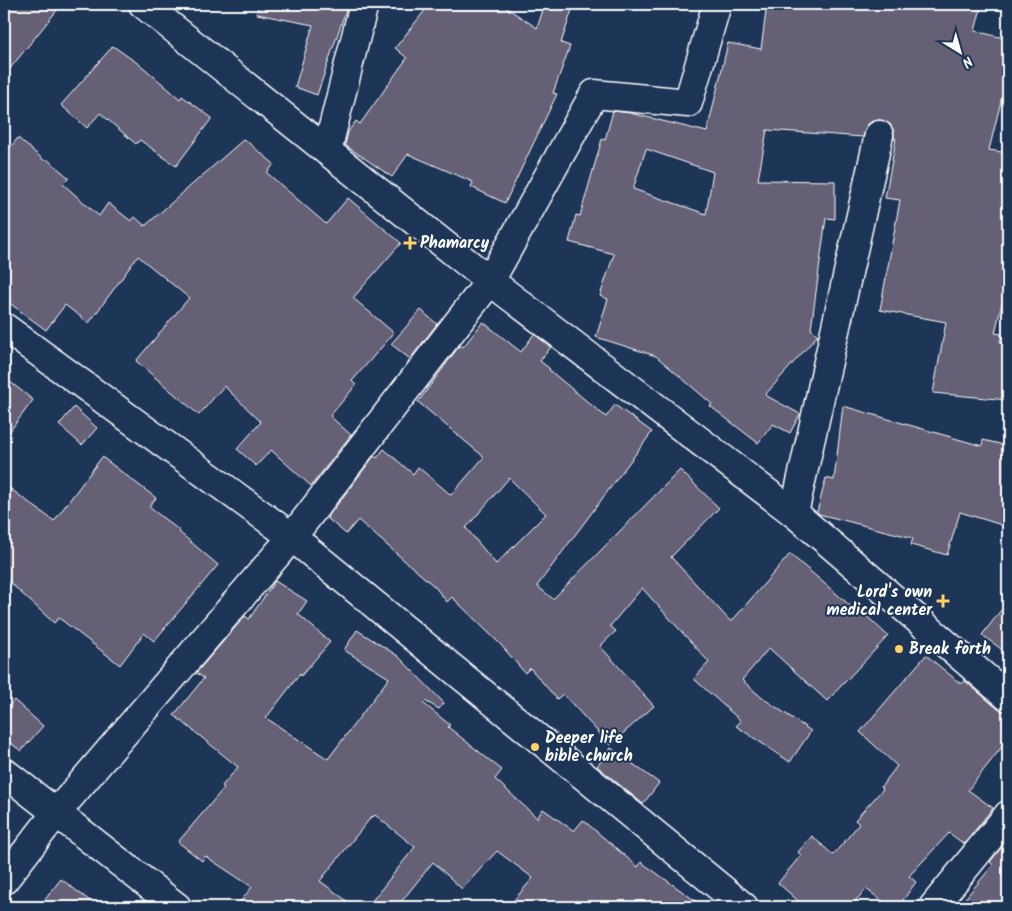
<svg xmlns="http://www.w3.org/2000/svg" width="1012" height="911" font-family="Kalam,sans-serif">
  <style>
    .building { fill: #656075; stroke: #fff; fill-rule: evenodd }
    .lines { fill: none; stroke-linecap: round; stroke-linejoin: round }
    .minor-casing { stroke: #fff; stroke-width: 31 }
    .minor { stroke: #1d3557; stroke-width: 28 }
    .poi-dot { fill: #ffd166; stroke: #1d3557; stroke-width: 2 }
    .labels { text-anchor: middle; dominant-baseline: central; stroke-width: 4; stroke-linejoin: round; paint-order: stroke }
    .poi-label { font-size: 16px; font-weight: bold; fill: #fff; stroke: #1d3557; text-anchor: start }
  </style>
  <rect width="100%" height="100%" fill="#1d3557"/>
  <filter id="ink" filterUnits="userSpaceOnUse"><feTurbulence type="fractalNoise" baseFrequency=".02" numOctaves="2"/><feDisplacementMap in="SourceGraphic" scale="10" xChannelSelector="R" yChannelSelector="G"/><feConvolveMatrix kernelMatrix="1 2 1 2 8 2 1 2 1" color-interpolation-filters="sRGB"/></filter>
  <g filter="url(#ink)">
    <g class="building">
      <polygon points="4,4 62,4 4,76"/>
      <polygon points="258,4 348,4 317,95 295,87 313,25 257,14"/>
      <polygon points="430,4 501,4 537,28 545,4 574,4 561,43 570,46 553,93 557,94 505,203 471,187 473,182 408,154 392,177 345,145 348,132 356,121 360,124 407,58 395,48"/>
      <path d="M767,4H982L975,31L1008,39V89H1004L989,150L1008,153V286H1006L995,333L1002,334L1000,342L1008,343V400L933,393L946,322L880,310L900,200L885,198L896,139H894V131L890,124L882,120H874L868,124L863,137L767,130L758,180L835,181V219L826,218L811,329L818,335L765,395L800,414L790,433L773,424L758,443L710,406L712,404L656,356L596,337L608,299L600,296L614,254L569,242L576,215L580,216L602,139L605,140L613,111L630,113L707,132L728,43L761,49ZM646,149L713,172L706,214L633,189Z"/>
      <polygon points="113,46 143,67 180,99 182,96 212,118 176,166 140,140 136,144 100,113 87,128 61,105"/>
      <polygon points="18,138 45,161 47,159 69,178 63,184 99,216 108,203 131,221 135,217 145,226 244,139 274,164 267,173 326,224 348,198 401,243 353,298 394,333 352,381 356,385 330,416 351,435 311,486 271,450 256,466 237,449 261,422 224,386 199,415 136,361 189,298 138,256 89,323 65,305 46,330 4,299 4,155"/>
      <polygon points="421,310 437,324 410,359 391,344"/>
      <path d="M483,322L521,352L534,334L551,347L540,361L550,369L549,370L606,417L615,405L652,432L537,586L553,599L680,470L719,508L671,557L731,622L790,554L853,608L855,605L888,636L827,701L769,648L742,680L761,697L811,731L790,762L736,726L741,721L694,679L709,662L642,588L610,626L616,631L600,646L654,706L610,745L563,694L557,699L530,668L525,673L501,645L452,597L447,602L435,587L358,520L346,534L327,518L374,456L377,458L384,449L413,474L418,467L451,495L484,457L418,402L460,345L463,347ZM509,478L546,514L496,564L466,528Z"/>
      <polygon points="4,377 33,400 4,439"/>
      <polygon points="843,406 982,446 983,440 1008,446 1008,527 960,512 947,555 911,545 913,538 819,514 817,512 826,478 834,480"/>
      <polygon points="74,407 97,428 82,445 59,425"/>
      <polygon points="102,457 156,498 149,507 180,531 179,532 218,565 154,641 144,633 120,665 59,618 54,623 4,577 4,484 54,521"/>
      <polygon points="275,581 307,601 298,614 330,642 301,676 300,674 266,718 328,759 389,678 344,650 357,630 398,656 444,703 439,709 425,701 423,703 450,725 448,727 502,770 495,779 537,818 543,809 574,831 583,820 638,867 641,862 704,907 508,907 533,878 497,851 462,889 433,862 397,907 367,907 415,847 375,815 373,817 372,816 320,881 355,907 236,907 252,887 205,856 202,861 178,842 224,788 222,786 238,767 174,715 204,678 196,673 245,616 249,619"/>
      <polygon points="1008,601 1008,654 982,635"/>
      <polygon points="926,655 961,684 965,681 998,709 1008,712 1008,739 968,790 993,808 964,844 949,833 909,876 916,882 898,907 891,907 866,889 850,907 805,907 778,883 801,855 798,852 812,836 833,855 859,824 855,820 883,789 881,787 897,766 860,732"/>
      <polygon points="14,700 43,726 21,751 4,738 4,711"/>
      <polygon points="611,748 659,783 643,804 597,766"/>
      <polygon points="1008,839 1008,907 958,907 993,865 990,862"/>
      <polygon points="61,879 98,907 39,907"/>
    </g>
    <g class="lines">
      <defs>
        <g id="minor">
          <polyline points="143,4 490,281 794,513 1008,697"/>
          <polyline points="327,151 364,4"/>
          <polyline points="4,327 292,537 744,907"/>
          <polyline points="794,513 879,135"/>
          <polyline points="4,772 177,907"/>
          <polyline points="4,880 57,812 292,537 490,281 594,94 688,103 717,4"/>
          <polyline points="933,907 1008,815"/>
        </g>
      </defs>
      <use href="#minor" class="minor-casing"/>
      <use href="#minor" class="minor"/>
    </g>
  </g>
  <g class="poi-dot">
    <path d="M407.5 235.5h5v5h5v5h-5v5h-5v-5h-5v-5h5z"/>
    <path d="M940.5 593.5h5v5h5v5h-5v5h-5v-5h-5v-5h5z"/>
    <circle cx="899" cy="649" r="5"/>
    <circle cx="535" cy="747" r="5"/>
  </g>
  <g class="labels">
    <g class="poi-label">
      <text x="420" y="243">Phamarcy</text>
      <text x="932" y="592" text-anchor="end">Lord's own<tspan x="932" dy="18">medical center</tspan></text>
      <text x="909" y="649">Break forth</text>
      <text x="545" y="738">Deeper life<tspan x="545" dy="18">bible church</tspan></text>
    </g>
  </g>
  <rect width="1012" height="911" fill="none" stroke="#1d3557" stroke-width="20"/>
  <rect x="10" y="10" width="992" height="891" fill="none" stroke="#fff" stroke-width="2" filter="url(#ink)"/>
  <g transform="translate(960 52) rotate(143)" stroke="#1d3557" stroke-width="4" paint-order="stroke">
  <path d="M0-4L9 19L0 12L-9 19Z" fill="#ffffff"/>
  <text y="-8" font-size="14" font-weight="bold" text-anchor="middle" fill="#ffffff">N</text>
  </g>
</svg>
